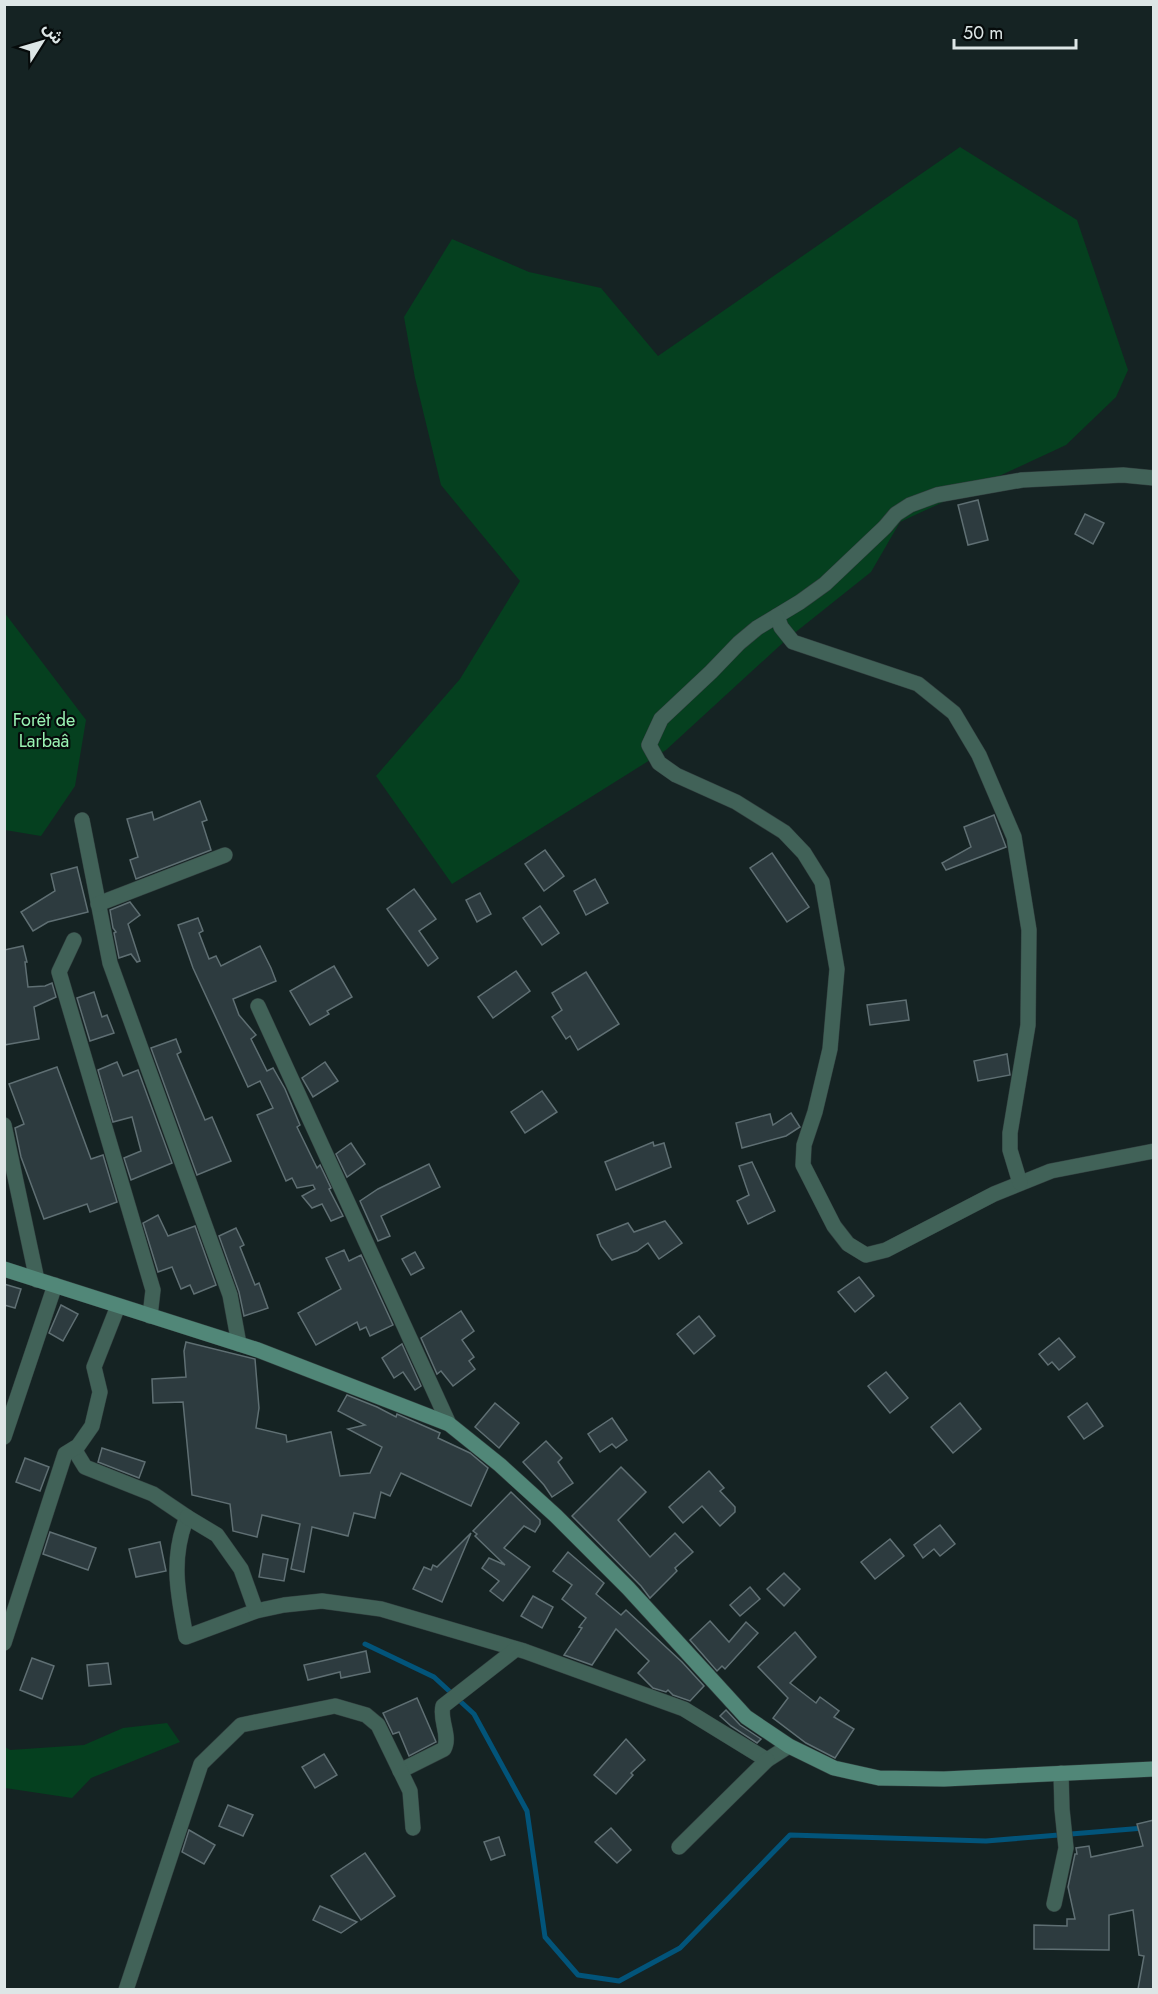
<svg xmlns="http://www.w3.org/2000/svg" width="1158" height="1994" font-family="Jost,'Noto Sans Arabic',sans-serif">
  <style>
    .green { fill: #05401f }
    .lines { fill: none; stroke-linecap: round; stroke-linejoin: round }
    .stream { stroke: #02547a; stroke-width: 5 }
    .building { fill: #2d3b3f; stroke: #5f6f73; stroke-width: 1.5 }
    .street-casing { stroke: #313e3e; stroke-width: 16 }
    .secondary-casing { stroke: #313e3e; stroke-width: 16 }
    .street { stroke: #416258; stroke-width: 15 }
    .secondary { stroke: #518778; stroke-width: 15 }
    .labels { text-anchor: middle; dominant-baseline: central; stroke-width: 4.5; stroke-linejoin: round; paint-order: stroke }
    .park-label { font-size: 18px; fill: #9af3b3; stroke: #060b0b }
  </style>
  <rect width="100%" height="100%" fill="#152323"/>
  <g class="green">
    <polygon points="960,147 1077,220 1128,370 1116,397 1066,445 900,522 871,572 787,639 666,750 452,884 376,776 460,679 520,581 441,485 415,378 404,317 452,239 529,272 601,288 658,356"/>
    <polygon points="4,612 86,720 75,786 41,836 5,830"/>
    <polygon points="167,1723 180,1742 91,1778 72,1798 5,1788 5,1747 10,1750 84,1745 123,1728"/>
  </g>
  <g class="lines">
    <polyline class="stream" points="365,1644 434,1677 474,1714 527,1811 545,1937 578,1975 619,1981 680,1948 790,1835 986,1841 1144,1828"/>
  </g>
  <g class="building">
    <polygon points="978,500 988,540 968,545 958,505"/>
    <polygon points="1085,514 1104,523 1093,544 1075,534"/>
    <polygon points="200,801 207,820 202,822 211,850 136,879 130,860 138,857 127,819 152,812 154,820"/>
    <polygon points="994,815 1006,847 946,870 942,863 971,847 964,827"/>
    <polygon points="545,850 564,876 544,891 525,864"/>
    <polygon points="772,853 809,907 787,922 750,868"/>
    <polygon points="77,867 88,912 48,922 33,931 21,912 55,891 51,874"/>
    <polygon points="595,879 608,903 586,915 574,891"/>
    <polygon points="414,889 436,919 419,931 438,958 428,966 387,909"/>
    <polygon points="480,893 491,914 477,922 466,900"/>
    <polygon points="130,902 140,915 128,924 140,961 137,962 131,954 119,958 114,933 116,932 113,928 110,910"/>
    <polygon points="540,906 559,933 542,945 523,918"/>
    <polygon points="198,918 203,931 199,933 209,959 216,956 221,966 260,946 271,968 276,981 233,999 239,1015 256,1035 251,1039 267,1071 273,1068 285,1089 300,1125 297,1127 317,1168 320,1165 331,1188 329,1189 343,1216 331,1221 322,1204 312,1208 302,1196 315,1189 313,1185 297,1188 292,1178 286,1181 257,1115 273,1108 260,1081 248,1087 193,968 178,925"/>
    <polygon points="23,946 27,962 25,962 28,987 45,986 52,983 56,997 34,1007 39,1039 4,1045 4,950"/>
    <polygon points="334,966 352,997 327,1011 329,1014 310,1025 290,991"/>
    <polygon points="516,971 530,991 493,1018 478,997"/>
    <polygon points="586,972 619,1024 578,1050 570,1036 566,1039 552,1017 562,1010 552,993"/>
    <polygon points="94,992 102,1017 107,1015 114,1033 90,1041 77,998"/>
    <polygon points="906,1000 909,1020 870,1025 867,1005"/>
    <polygon points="176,1039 181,1052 177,1054 205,1120 212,1117 231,1161 197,1175 151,1048"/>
    <polygon points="1007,1054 1010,1075 978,1081 974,1061"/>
    <polygon points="117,1062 123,1076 138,1070 172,1163 131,1180 124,1158 141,1151 132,1117 113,1122 98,1070"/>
    <polygon points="325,1062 338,1081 313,1097 302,1078"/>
    <polygon points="57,1067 91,1159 103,1155 117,1202 90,1212 87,1204 44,1219 21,1157 15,1128 24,1124 9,1084"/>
    <polygon points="542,1091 557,1112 525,1133 511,1112"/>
    <polygon points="791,1113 800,1127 786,1136 742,1148 736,1123 770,1114 773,1125"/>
    <polygon points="653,1142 654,1146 664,1143 671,1167 616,1190 605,1162"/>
    <polygon points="351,1143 365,1164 347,1177 336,1154"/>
    <polygon points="752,1162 775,1211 748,1224 737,1201 749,1195 739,1166"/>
    <polygon points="429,1164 440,1187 381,1216 390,1236 378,1241 360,1201 378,1189"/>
    <polygon points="158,1215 168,1236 195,1226 216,1285 194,1294 190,1285 181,1289 172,1267 158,1272 143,1223"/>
    <polygon points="665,1221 682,1243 659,1259 648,1243 637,1251 612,1260 601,1246 597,1235 628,1223 634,1232"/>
    <polygon points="236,1228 244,1245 240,1247 255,1285 259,1283 268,1308 244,1316 239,1292 219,1236"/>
    <polygon points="344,1250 349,1261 361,1255 393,1325 370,1336 366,1327 360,1330 357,1322 316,1345 298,1313 341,1289 326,1258"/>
    <polygon points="415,1252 424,1268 411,1275 402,1259"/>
    <polygon points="859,1277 874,1296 855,1312 838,1292"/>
    <polygon points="4,1284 21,1289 15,1308 4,1305"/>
    <polygon points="61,1305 78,1314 63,1341 49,1333"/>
    <polygon points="461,1311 474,1331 462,1340 474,1357 469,1361 475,1369 453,1386 441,1371 437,1374 421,1338"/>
    <polygon points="699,1316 715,1336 694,1354 677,1334"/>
    <polygon points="1059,1338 1075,1357 1059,1370 1052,1362 1048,1365 1039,1354"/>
    <polygon points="186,1342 255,1359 259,1408 256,1428 286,1435 287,1442 331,1432 340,1476 370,1473 382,1447 348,1429 365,1425 338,1411 347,1395 377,1407 396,1417 397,1414 440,1433 438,1438 470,1453 488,1468 471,1506 401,1473 390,1496 381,1492 375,1518 354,1513 348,1536 312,1527 304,1572 291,1569 300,1524 262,1515 257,1537 233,1531 230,1504 192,1495 183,1402 153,1403 152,1379 186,1377 184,1351"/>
    <polygon points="402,1344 421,1386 415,1390 403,1372 394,1378 382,1358"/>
    <polygon points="886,1372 908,1398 890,1413 868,1386"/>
    <polygon points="495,1403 519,1423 499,1448 475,1427"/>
    <polygon points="960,1403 981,1429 953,1453 931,1427"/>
    <polygon points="1087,1403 1103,1426 1084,1439 1068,1417"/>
    <polygon points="612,1418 627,1440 616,1448 612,1444 600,1452 588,1434"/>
    <polygon points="546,1441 562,1458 558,1462 573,1483 552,1497 544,1485 523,1462"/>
    <polygon points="102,1448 145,1462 139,1478 98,1462"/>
    <polygon points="25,1458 49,1467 40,1491 16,1482"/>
    <polygon points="621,1467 646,1492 618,1520 650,1557 675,1533 693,1552 675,1568 677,1571 650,1598 641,1586 572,1516"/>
    <polygon points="709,1471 724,1488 720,1491 735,1507 735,1512 720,1526 702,1506 683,1523 669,1507"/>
    <polygon points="511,1492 540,1520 540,1524 535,1532 524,1526 504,1548 530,1567 503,1601 490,1591 499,1581 482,1568 489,1558 505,1565 475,1536 477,1534 473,1531"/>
    <polygon points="940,1525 955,1544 940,1556 934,1549 923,1558 914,1545"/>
    <polygon points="50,1532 96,1548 88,1570 43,1554"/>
    <polygon points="471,1533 442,1602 413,1589 424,1567 431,1570 433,1565 437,1567"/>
    <polygon points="890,1539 904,1556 875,1579 861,1562"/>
    <polygon points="160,1542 166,1571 136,1577 129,1549"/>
    <polygon points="568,1552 604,1583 596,1594 621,1615 626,1610 682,1662 704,1686 690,1701 673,1695 668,1690 666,1692 653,1688 638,1673 649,1661 616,1629 592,1665 564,1655 582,1628 579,1627 586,1618 562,1599 572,1585 553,1571"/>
    <polygon points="263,1554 288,1559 284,1581 259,1577"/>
    <polygon points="784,1573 800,1589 784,1606 767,1589"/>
    <polygon points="750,1587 760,1599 740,1616 730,1605"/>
    <polygon points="533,1596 553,1607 542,1628 521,1616"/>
    <polygon points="710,1621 729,1642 746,1622 758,1633 725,1669 722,1666 717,1671 690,1640"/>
    <polygon points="795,1632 816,1657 790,1683 816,1703 820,1697 839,1711 834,1717 854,1729 835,1758 806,1743 773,1718 788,1698 758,1667"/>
    <polygon points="366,1651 370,1672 341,1678 340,1672 308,1680 304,1665"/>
    <polygon points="32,1658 54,1666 42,1699 20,1690"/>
    <polygon points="108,1663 111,1684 89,1686 87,1665"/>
    <polygon points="417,1698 436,1742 409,1756 399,1732 393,1734 383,1713"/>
    <polygon points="726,1710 740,1725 761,1739 757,1743 731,1726 720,1716"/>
    <polygon points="626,1739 645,1760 631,1773 633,1775 616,1794 594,1775"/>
    <polygon points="324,1754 337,1775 315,1788 302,1767"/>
    <polygon points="228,1805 253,1815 243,1836 219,1826"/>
    <polygon points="1154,1820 1154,1989 1138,1989 1144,1956 1139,1955 1133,1910 1109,1915 1109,1950 1034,1949 1034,1925 1067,1926 1067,1919 1075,1919 1068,1887 1075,1854 1077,1854 1076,1848 1089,1846 1091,1857 1143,1846 1137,1824"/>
    <polygon points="611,1828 631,1850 617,1863 595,1842"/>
    <polygon points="189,1830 215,1845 204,1864 182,1852"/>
    <polygon points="499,1837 505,1855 491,1860 484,1842"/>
    <polygon points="365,1853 395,1896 361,1920 331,1876"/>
    <polygon points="320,1906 357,1922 341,1933 313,1920"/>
  </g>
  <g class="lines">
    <defs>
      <g id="street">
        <polyline points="1154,478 1123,475 1022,480 937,495 910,505 896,514 885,527 825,584 800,602 757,628 739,643 711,672 661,719 649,745 659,763 676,775 736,802 784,832 804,853 822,882 837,969 830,1049 815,1112 804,1145 803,1165 834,1226 848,1244 866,1255 886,1250 994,1194 1051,1171 1154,1151"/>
        <polyline points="777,616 781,627 793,642 918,684 954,713 979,755 1014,837 1029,930 1028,1025 1010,1133 1010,1150 1020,1183"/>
        <polyline points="82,820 110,963 230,1295 239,1344"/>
        <polyline points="98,904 225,855"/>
        <polyline points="74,940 59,972 153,1290 150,1316"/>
        <polyline points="258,1006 449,1424"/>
        <polyline points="4,1125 37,1280"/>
        <polyline points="4,1437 55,1285"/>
        <path d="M74,1449L85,1467L153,1494L187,1517C170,1559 178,1595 186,1637L256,1611L284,1605L322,1601L381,1609L524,1651L684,1709L767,1760L789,1746"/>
        <polyline points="187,1517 217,1535 241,1569 256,1611"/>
        <polyline points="4,1643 65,1454 78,1446 92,1426 100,1392 94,1367 118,1306"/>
        <path d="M400,1771L444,1749C451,1736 439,1720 443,1706L516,1649"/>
        <polyline points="679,1847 767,1760"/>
        <polyline points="1054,1904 1066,1848 1062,1809 1061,1773"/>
        <polyline points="126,1990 201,1764 241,1725 335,1706 366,1715 378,1725 410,1791 413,1828"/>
      </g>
      <polyline id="secondary" points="4,1269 258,1350 449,1424 500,1465 556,1516 628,1588 746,1717 789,1746 834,1768 879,1778 944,1779 1154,1769"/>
    </defs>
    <use href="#street" class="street-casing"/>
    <use href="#secondary" class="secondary-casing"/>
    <use href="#street" class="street"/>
    <use href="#secondary" class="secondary"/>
  </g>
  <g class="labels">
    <g class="park-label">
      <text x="44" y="720">Forêt de<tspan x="44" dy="21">Larbaâ</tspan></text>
    </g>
  </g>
  <rect width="1158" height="1994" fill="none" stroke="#dde6e6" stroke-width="12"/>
  <g transform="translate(42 42) rotate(53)" stroke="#060b0b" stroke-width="4.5" paint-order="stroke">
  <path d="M0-4.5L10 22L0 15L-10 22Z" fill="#dde6e6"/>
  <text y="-9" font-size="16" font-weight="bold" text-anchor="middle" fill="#dde6e6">ش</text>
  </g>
  <path d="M954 39v9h122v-9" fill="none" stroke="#dde6e6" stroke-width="3"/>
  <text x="963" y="39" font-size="18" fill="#dde6e6" stroke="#060b0b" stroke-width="4.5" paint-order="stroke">50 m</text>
</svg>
